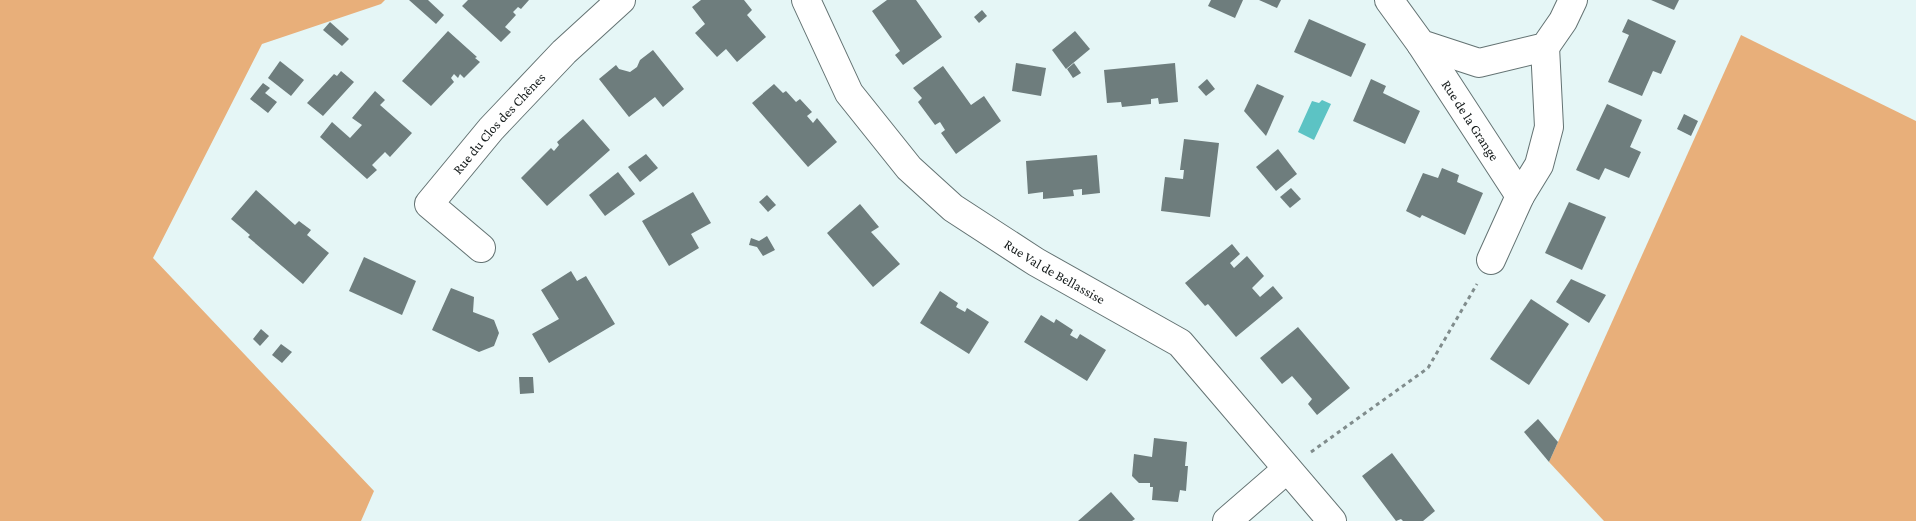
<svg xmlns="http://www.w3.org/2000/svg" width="1916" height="521" font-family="'Crimson Pro',serif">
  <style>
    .forest { fill: #e8af7a }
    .water { fill: #5cc3c4 }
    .building { fill: #6e7d7d }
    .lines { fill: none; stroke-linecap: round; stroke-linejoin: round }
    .minor-casing { stroke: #637272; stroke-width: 30 }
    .path { stroke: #808c8c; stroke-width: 3; stroke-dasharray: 4 4; stroke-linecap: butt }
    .minor { stroke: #fff; stroke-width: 28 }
    .labels { text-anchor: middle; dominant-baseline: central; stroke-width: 4; stroke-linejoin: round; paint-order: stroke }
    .street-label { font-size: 14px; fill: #151b1b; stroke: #fff }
  </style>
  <rect width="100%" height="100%" fill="#e5f6f6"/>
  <g class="forest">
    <polygon points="0,0 385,0 381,4 262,44 153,258 374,491 361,521 0,521"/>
    <polygon points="1741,35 1916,121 1916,521 1604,521 1549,462"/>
  </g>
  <polygon class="water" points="1322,100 1331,104 1314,140 1298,132 1312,101 1319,103"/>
  <g class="building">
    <polygon points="409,0 428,0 444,15 436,24"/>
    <polygon points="468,0 529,0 521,9 518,7 513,12 516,15 505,27 511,32 501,42 462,6"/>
    <polygon points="701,0 744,0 752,10 747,15 766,37 737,62 726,49 717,57 695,33 705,24 692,7"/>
    <polygon points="887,0 916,0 942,37 903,65 895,55 900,51 872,11"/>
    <polygon points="1211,0 1243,0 1235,18 1208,6"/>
    <polygon points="1259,0 1281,0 1277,8"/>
    <polygon points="1651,0 1679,0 1674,10"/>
    <polygon points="982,10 987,16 979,23 974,17"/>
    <polygon points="1309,19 1366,44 1351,77 1294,52"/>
    <polygon points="1628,19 1676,41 1661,74 1653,71 1642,96 1608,82 1629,35 1622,32"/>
    <polygon points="330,22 349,39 342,46 323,30"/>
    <polygon points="448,31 477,57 475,58 480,62 464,78 460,74 458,78 454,74 451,78 454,82 431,106 402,81"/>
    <polygon points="1075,31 1090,49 1066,69 1052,50"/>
    <polygon points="653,50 684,89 663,107 655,97 629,117 599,79 616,65 619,69 630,72 637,67 640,60"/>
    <polygon points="280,61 304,80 291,96 268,78"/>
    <polygon points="1016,63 1046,68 1041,96 1012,91"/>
    <polygon points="1074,63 1081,73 1073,78 1067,69"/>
    <polygon points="1175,63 1178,102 1159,104 1158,98 1151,99 1151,104 1122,107 1121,102 1107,103 1104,70"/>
    <polygon points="943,66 971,105 984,96 1001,121 956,154 941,133 945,130 940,122 935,125 918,102 922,98 913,88"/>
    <polygon points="341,71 354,82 323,116 307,103 334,74 337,76"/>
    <polygon points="1207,79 1215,89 1206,96 1198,87"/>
    <polygon points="1371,79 1386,86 1383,93 1420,111 1405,144 1353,121"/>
    <polygon points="263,83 270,88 265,93 277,102 268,113 250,99"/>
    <polygon points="774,84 783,93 786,91 796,102 800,99 812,112 807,116 813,123 817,118 837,142 808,167 752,103"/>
    <polygon points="1257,84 1284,96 1266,136 1244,111"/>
    <polygon points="375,91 385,100 380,105 412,133 390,157 385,152 372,165 377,170 367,179 320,137 332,122 350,138 362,125 352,118"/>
    <polygon points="1607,104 1642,120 1630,147 1641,152 1629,178 1605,168 1599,180 1576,170"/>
    <polygon points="1684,114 1698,121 1691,136 1677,129"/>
    <polygon points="583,119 610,150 547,206 521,178 551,148 554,151 559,145 557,142"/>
    <polygon points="1184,139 1219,143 1210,217 1161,211 1165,177 1183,179 1184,170 1180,170"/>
    <polygon points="1278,149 1297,174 1276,191 1256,167"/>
    <polygon points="646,154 658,168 640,182 628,167"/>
    <polygon points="1097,155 1100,193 1082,195 1082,189 1073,190 1074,196 1043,199 1043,192 1028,194 1026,161"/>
    <polygon points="1442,168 1459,175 1457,182 1483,193 1465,235 1422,215 1420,218 1406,211 1423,173 1438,178"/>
    <polygon points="618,172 635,194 605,216 589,195"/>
    <polygon points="1291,188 1301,199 1290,208 1280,197"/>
    <polygon points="256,190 295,225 299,221 311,230 307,235 329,253 303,284 248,237 250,235 231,219"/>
    <polygon points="693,192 711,223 691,234 699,248 669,266 642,221"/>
    <polygon points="767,195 776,205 768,212 759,202"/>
    <polygon points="1569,202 1606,217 1582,270 1545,253"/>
    <polygon points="860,204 879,227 871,232 900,264 873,287 827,233"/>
    <polygon points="767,236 775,250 763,256 757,247 749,245 751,238 759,241"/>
    <polygon points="1232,244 1240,254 1230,263 1234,268 1247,256 1264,276 1252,288 1260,297 1273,286 1283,298 1236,337 1208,304 1205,306 1185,283"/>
    <polygon points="364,257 416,281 402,315 349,291"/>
    <polygon points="571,271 577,281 586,276 615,324 549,363 532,334 559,319 541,290"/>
    <polygon points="1571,279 1606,295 1589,323 1556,302"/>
    <polygon points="451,288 474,297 473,312 494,320 499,333 494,346 479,352 432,330"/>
    <polygon points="940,291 958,303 956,307 965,312 967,308 989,322 969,354 920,323"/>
    <polygon points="1531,299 1569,324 1529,385 1490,359"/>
    <polygon points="1041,315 1054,323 1056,319 1073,330 1070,335 1077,339 1080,334 1106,350 1087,381 1024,342"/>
    <polygon points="1298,327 1350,388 1317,415 1308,404 1312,399 1292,376 1282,384 1260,358"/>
    <polygon points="261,329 269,336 260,346 253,339"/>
    <polygon points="281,344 292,352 282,363 272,355"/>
    <polygon points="519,377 533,377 534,393 520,394"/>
    <polygon points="1538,419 1558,442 1549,462 1524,432"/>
    <polygon points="1154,438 1187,442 1185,466 1188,466 1186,491 1180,490 1178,502 1152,500 1153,487 1150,487 1150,483 1139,483 1132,476 1134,454 1152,457"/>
    <polygon points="1392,453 1435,511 1423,521 1403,521 1401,519 1396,521 1362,476"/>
    <polygon points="1111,492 1135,519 1132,521 1078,521"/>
  </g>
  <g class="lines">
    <defs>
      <g id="minor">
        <path id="s1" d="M806,0L849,93L909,168L953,208L1036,262L1180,343L1332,521"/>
        <polyline points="1389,0 1421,44 1479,63 1545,47 1563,21 1573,0"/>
        <path id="s2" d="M1421,44L1520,196"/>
        <path id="s3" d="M481,248L429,204L491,129L564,52L621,0"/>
        <polyline points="1491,260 1520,196 1539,165 1549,127 1545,47"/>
        <polyline points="1227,521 1287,469"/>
      </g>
    </defs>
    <use href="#minor" class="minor-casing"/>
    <polyline class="path" points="1311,452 1428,368 1477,284"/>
    <use href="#minor" class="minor"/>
  </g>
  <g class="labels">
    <g class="street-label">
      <text stroke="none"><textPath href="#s2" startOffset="91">Rue de la Grange</textPath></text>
      <text stroke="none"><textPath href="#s3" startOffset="175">Rue du Clos des Chênes</textPath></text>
      <text stroke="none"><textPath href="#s1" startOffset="378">Rue Val de Bellassise</textPath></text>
    </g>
  </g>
</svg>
